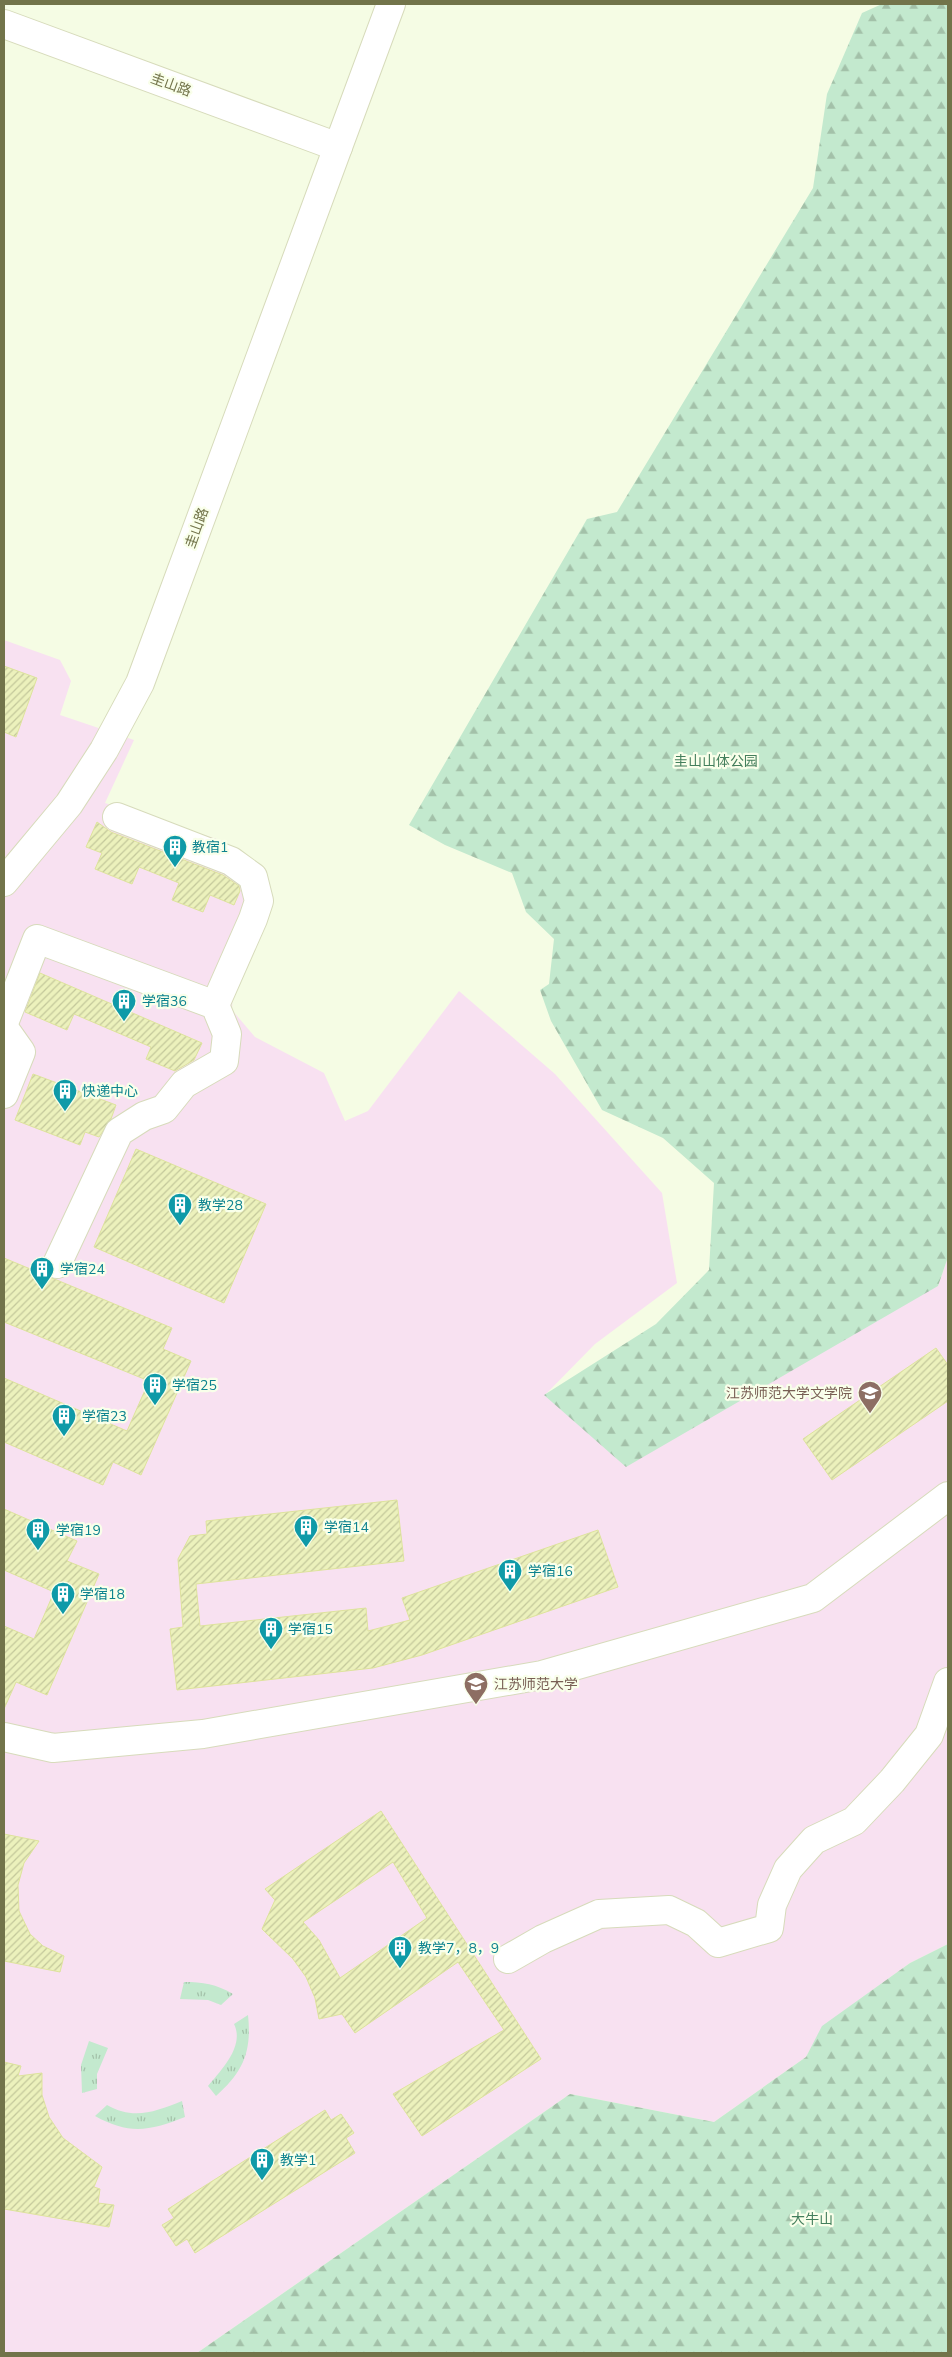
<svg xmlns="http://www.w3.org/2000/svg" width="952" height="2357" font-family="'Nunito Sans','Noto Sans SC',sans-serif">
  <style>
    .education { fill: #f8e1f1 }
    .grass { fill: url(#grass-tufts) }
    .forest { fill: url(#forest-firs) }
    .building { fill: url(#building-hatch); stroke: #dee39d; fill-rule: evenodd }
    .lines { fill: none; stroke-linecap: round; stroke-linejoin: round }
    .minor-casing { stroke: #d7dbbb; stroke-width: 30 }
    .minor { stroke: #fff; stroke-width: 28 }
    .labels { text-anchor: middle; dominant-baseline: central; stroke-width: 4.5; stroke-linejoin: round; paint-order: stroke }
    .street-label { font-size: 14px; fill: #72744a; stroke: #f9ffea }
    .park-label { font-size: 14px; fill: #447f5c; stroke: #f9ffea }
    .culture-label { font-size: 14px; fill: #0d838f; stroke: #f9ffea; text-anchor: start }
    .education-label { font-size: 14px; fill: #785e54; stroke: #f9ffea; text-anchor: end }
  </style>
  <defs>
    <pattern id="grass-tufts" width="24" height="20" patternUnits="userSpaceOnUse" patternTransform="scale(1.25)"><rect width="24" height="20" fill="#c3e9ce"/><path d="M3 7l-1-3M5 7V3M7 7l1-3M15 17l-1-3M17 17v-4M19 17l1-3" fill="none" stroke="#a3c1a9"/></pattern>
    <pattern id="forest-firs" width="22" height="20" patternUnits="userSpaceOnUse" patternTransform="scale(1.25)"><rect width="22" height="20" fill="#c3e9ce"/><path d="M5 1l3.5 6h-7zM16 11l3.5 6h-7z" fill="#a3c1a9"/></pattern>
    <pattern id="building-hatch" width="6" height="6" patternUnits="userSpaceOnUse" patternTransform="scale(1.25)"><rect width="6" height="6" fill="#ecf1bc"/><path d="M-1 1l2-2M0 6l6-6M5 7l2-2" fill="none" stroke="#c4c89b"/></pattern>
  </defs>
  <rect width="100%" height="100%" fill="#f5fce4"/>
  <polygon class="education" points="4,640 60,660 71,681 60,715 134,740 105,803 220,840 256,862 270,891 233,989 232,1010 255,1037 324,1073 345,1121 368,1111 459,991 555,1074 662,1193 677,1283 595,1344 545,1395 938,1286 948,1257 948,1944 910,1963 823,2026 806,2057 714,2122 570,2094 197,2353 4,2353"/>
  <g class="grass">
    <path d="M184,1982C203,1982 216,1984 233,1994L221,2005L208,2000L180,1999Z"/>
    <path d="M248,2015C252,2052 243,2072 216,2096L208,2086C221,2070 245,2046 234,2024Z"/>
    <polygon points="89,2041 108,2048 97,2074 97,2089 82,2093 81,2065"/>
    <path d="M182,2101L185,2117C150,2131 129,2135 95,2116L107,2105C133,2120 155,2112 182,2101Z"/>
  </g>
  <g class="forest">
    <polygon points="882,4 948,4 948,1257 938,1286 626,1467 544,1395 656,1324 709,1270 714,1183 663,1138 602,1110 551,1021 540,990 549,984 554,939 526,912 512,873 445,845 409,825 587,519 617,512 813,188 827,94 862,13"/>
    <polygon points="948,1944 948,2353 197,2353 570,2094 714,2122 806,2057 822,2026 910,1963"/>
  </g>
  <g class="building">
    <polygon points="4,666 37,678 16,737 4,732"/>
    <polygon points="97,822 111,832 223,875 239,886 240,891 234,905 210,895 203,912 172,900 179,883 139,867 132,884 95,869 102,853 86,847"/>
    <polygon points="40,973 202,1043 194,1060 175,1071 146,1059 151,1047 74,1014 67,1030 25,1012"/>
    <polygon points="33,1074 116,1105 111,1119 99,1137 85,1132 80,1145 15,1120"/>
    <polygon points="136,1149 266,1204 224,1303 94,1247"/>
    <polygon points="4,1258 172,1328 163,1349 191,1361 141,1475 113,1462 103,1485 4,1442 4,1378 127,1431 149,1381 4,1322"/>
    <polygon points="936,1348 948,1365 948,1401 832,1480 803,1439"/>
    <polygon points="397,1500 404,1561 196,1584 200,1626 366,1608 368,1631 410,1620 402,1598 598,1530 618,1587 422,1655 373,1668 177,1690 170,1629 183,1627 178,1559 190,1536 207,1534 206,1521"/>
    <polygon points="4,1509 77,1541 67,1561 99,1574 47,1695 16,1682 4,1709 4,1626 34,1639 54,1592 4,1570"/>
    <path d="M381,1811L541,2059L422,2136L393,2094L504,2030L458,1962L355,2033L342,2014L319,2019L315,1998L306,1977L293,1959L262,1929L275,1900L265,1889ZM393,1862L427,1918L340,1978L319,1940L303,1922Z"/>
    <polygon points="4,1834 39,1841 24,1863 18,1885 19,1911 30,1934 43,1946 64,1956 60,1972 4,1961"/>
    <polygon points="4,2062 21,2066 18,2076 42,2073 42,2095 49,2117 63,2138 102,2167 94,2187 100,2189 98,2203 114,2205 109,2227 4,2209"/>
    <polygon points="325,2110 331,2120 341,2114 354,2133 346,2138 355,2153 195,2253 187,2239 176,2246 162,2225 174,2218 168,2209"/>
  </g>
  <g class="lines">
    <defs>
      <g id="minor">
        <polyline points="4,24 338,147 391,4"/>
        <polyline points="117,817 231,861 253,877 259,901 253,919 215,1005"/>
        <polyline points="4,882 69,804 104,750 140,683 338,147"/>
        <polyline points="4,1023 37,939 215,1005 227,1034 224,1061 184,1084 164,1109 144,1116 119,1132 57,1264"/>
        <polyline points="4,1028 21,1052 4,1094"/>
        <polyline points="4,1737 53,1748 203,1734 542,1675 813,1598 948,1496"/>
        <polyline points="508,1959 543,1939 599,1914 669,1910 696,1923 718,1943 769,1928 772,1905 788,1869 814,1840 854,1821 892,1781 929,1735 948,1682"/>
      </g>
    </defs>
    <use href="#minor" class="minor-casing"/>
    <use href="#minor" class="minor"/>
  </g>
  <defs>
    <symbol id="building-pin" viewBox="-11 -11 22 30"><path d="M0 17L-7.5 6A9.5 9.5 0 1 1 7.5 6Z" fill="#0f9aa8" stroke="#f9ffea"/><path d="M-4-6H4V6H1V3H-1V6H-4ZM-2.5-4.3h1.7v1.8h-1.7ZM.8-4.3h1.7v1.8H.8ZM-2.5-1h1.7V.8h-1.7ZM.8-1h1.7V.8H.8Z" fill="#fff"/></symbol>
    <symbol id="university-pin" viewBox="-11 -11 22 30"><path d="M0 17L-7.5 6A9.5 9.5 0 1 1 7.5 6Z" fill="#8d6e63" stroke="#f9ffea"/><path d="M0-5L7-2L0 1L-7-2ZM-4 1L0 2.5L4 1V4Q0 6-4 4Z" fill="#fff"/></symbol>
  </defs>
  <g fill-rule="evenodd">
    <use href="#building-pin" x="161" y="833" width="28" height="38"/>
    <use href="#building-pin" x="110" y="987" width="28" height="38"/>
    <use href="#building-pin" x="51" y="1077" width="28" height="38"/>
    <use href="#building-pin" x="166" y="1191" width="28" height="38"/>
    <use href="#building-pin" x="28" y="1255" width="28" height="38"/>
    <use href="#building-pin" x="141" y="1371" width="28" height="38"/>
    <use href="#university-pin" x="856" y="1379" width="28" height="38"/>
    <use href="#building-pin" x="50" y="1402" width="28" height="38"/>
    <use href="#building-pin" x="292" y="1513" width="28" height="38"/>
    <use href="#building-pin" x="24" y="1516" width="28" height="38"/>
    <use href="#building-pin" x="496" y="1557" width="28" height="38"/>
    <use href="#building-pin" x="49" y="1580" width="28" height="38"/>
    <use href="#building-pin" x="257" y="1615" width="28" height="38"/>
    <use href="#university-pin" x="462" y="1670" width="28" height="38"/>
    <use href="#building-pin" x="386" y="1934" width="28" height="38"/>
    <use href="#building-pin" x="248" y="2146" width="28" height="38"/>
  </g>
  <g class="labels">
    <g class="street-label">
      <text transform="translate(171 85) rotate(20)">圭山路</text>
      <text transform="translate(197 528) rotate(-70)">圭山路</text>
    </g>
    <g class="park-label">
      <text x="716" y="761">圭山山体公园</text>
      <text x="812" y="2219">大牛山</text>
    </g>
    <g class="culture-label">
      <text x="192" y="847">教宿1</text>
      <text x="142" y="1001">学宿36</text>
      <text x="82" y="1091">快递中心</text>
      <text x="198" y="1205">教学28</text>
      <text x="60" y="1269">学宿24</text>
      <text x="172" y="1385">学宿25</text>
      <text x="82" y="1416">学宿23</text>
      <text x="324" y="1527">学宿14</text>
      <text x="56" y="1530">学宿19</text>
      <text x="528" y="1571">学宿16</text>
      <text x="80" y="1594">学宿18</text>
      <text x="288" y="1629">学宿15</text>
      <text x="418" y="1948">教学7，8，9</text>
      <text x="280" y="2160">教学1</text>
    </g>
    <g class="education-label">
      <text x="852" y="1393">江苏师范大学文学院</text>
      <text x="494" y="1684" text-anchor="start">江苏师范大学</text>
    </g>
  </g>
  <rect width="952" height="2357" fill="none" stroke="#72744a" stroke-width="10"/>
</svg>
